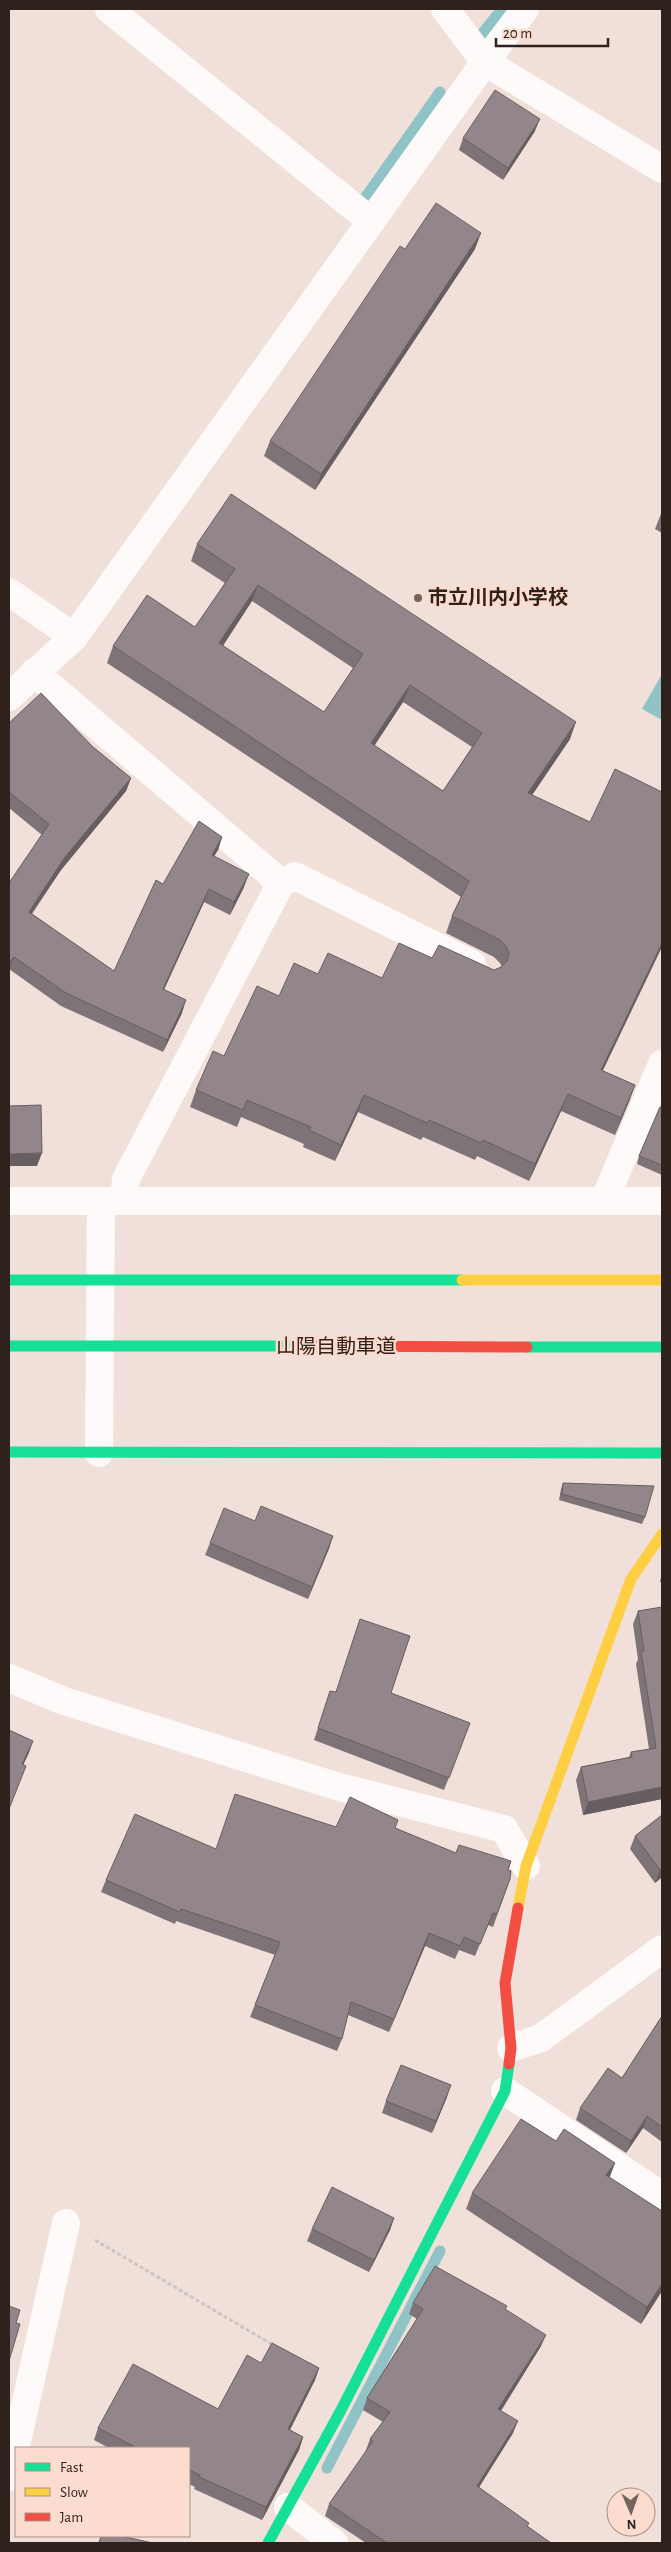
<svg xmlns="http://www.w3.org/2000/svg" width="671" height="2552" font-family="'Alegreya Sans','Noto Sans JP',sans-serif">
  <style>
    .water { fill: #90c3c5 }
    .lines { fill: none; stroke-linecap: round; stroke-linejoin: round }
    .stream { stroke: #90c3c5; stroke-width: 11 }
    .path { stroke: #cbc6c2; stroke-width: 3; stroke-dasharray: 4 2.5; stroke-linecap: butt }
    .street { stroke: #fdfaf9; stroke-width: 28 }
    .fast { stroke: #16e098; stroke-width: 11 }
    .slow { stroke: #ffcf43; stroke-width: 11 }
    .jam { stroke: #f24e42; stroke-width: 11 }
    .wall { fill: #7e7377; fill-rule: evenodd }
    .shaded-wall { fill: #675e61 }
    .building { fill: #93868a; stroke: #675e61; fill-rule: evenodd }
    .poi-dot { fill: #73645e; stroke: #fbdccf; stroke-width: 2 }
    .labels { text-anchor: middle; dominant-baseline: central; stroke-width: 5; stroke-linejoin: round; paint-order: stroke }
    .poi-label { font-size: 20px; font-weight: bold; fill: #2f211b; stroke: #fbdccf; text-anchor: start }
    .street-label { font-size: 20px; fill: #2f211b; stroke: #fbdccf }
  </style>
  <rect width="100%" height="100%" fill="#f1e0d9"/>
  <polygon class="water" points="662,674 662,720 642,709"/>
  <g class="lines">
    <g class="stream">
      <polyline points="482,34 502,9"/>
      <polyline points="358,208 440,92"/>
      <polyline points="327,2468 440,2251"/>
    </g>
    <polyline class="path" points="95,2240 273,2345"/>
    <g class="street">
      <polyline points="109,9 371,221"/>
      <polyline points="445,9 485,62 662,169"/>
      <polyline points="9,592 74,637"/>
      <polyline points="34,672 281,883 126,1179 124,1201"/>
      <polyline points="9,697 74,637 485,62 525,9"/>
      <polyline points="281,883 295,876 472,964"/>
      <polyline points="9,1201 662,1201"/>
      <polyline points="604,1201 662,1064"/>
      <polyline points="99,1453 101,1201"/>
      <polyline points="9,1678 64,1701 336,1786 504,1829 526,1866"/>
      <polyline points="511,2048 541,2038 662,1949"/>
      <polyline points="505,2091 662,2196"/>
      <polyline points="9,2477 66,2223"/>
      <polyline points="288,2507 334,2543"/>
    </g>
    <g class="fast">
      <polyline points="9,1280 462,1280"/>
      <polyline points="9,1346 313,1346"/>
      <polyline points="527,1347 662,1347"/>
      <polyline points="9,1452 662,1453"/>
      <polyline points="268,2543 340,2412 505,2091 509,2064"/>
    </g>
    <g class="slow">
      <polyline points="462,1280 662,1280"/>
      <polyline points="518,1908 526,1866 631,1579 662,1534"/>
    </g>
    <g class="jam">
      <polyline points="313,1346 527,1347"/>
      <polyline points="509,2064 511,2048 505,1983 518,1908"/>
    </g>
  </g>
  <g class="wall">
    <polygon points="535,131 503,180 459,150 463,138"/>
    <polygon points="405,249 475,249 315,490 264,456 270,441"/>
    <polygon points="662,511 662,533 655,529"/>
    <path d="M197,544L570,739L532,795L603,1071L635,1085L615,1135L561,1111L529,1181L477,1156L475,1160L423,1137L421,1140L358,1112L335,1161L303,1147L304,1144L241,1117L237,1127L190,1107L196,1090L224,1056L279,996L318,974L382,978L432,958L494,970L502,967L500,963L494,957L446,933L452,916L461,897L107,663L113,646L195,627L225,583L191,561ZM252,601L353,668L324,712L223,646ZM403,702L472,747L443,791L374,746Z"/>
    <polygon points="9,723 93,747 131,778 126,791 61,870 32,914 114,971 163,884 222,837 218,850 214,856 244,887 230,915 204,902 164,990 182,1013 163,1052 61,1006 9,969 9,970 9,883 42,835 9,808"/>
    <polygon points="662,1108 662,1175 637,1164 639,1156"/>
    <polygon points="563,1483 645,1517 642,1524 559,1500 561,1489"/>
    <polygon points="255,1521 333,1536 308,1599 205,1555 210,1543"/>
    <polygon points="662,1574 662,1584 660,1581"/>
    <polygon points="662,1607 662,1799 583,1815 576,1780 581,1767 629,1757 631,1752 649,1749 636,1664 638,1659 633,1624 638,1611"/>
    <polygon points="360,1619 391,1693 470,1723 444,1790 314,1740 330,1691 336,1692"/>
    <polygon points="662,1815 662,1880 661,1878 655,1883 630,1849 635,1836"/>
    <polygon points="336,1827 395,1828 456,1853 508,1870 510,1879 493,1927 488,1925 475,1956 459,1950 455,1959 425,1946 389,2032 348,2015 342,2039 337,2051 250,2017 275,1955 176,1921 175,1924 101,1892 106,1880 216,1849"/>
    <polygon points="662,2016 662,2142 643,2128 626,2153 576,2120 580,2108 622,2078"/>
    <polygon points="447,2097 432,2133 382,2113 386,2101"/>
    <polygon points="556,2141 615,2163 609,2177 662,2291 641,2324 466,2209 472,2193"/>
    <polygon points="394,2218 390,2230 369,2272 307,2241 312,2229"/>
    <polygon points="413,2303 507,2306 505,2310 541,2346 501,2411 513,2433 479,2487 528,2527 551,2543 366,2543 325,2516 329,2504 367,2451 366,2450 370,2439 383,2422 363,2410 367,2398 417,2319 409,2314"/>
    <polygon points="261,2363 319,2368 315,2380 290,2430 303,2437 299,2450 262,2520 194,2489 195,2487 189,2484 189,2448 109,2448 94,2440 98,2428 218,2409"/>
  </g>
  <g class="shaded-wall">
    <polygon points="540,119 535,131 503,180 508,168"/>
    <polygon points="481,233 475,249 315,490 321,474"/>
    <polygon points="258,585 252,601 213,660 219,643"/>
    <polygon points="410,685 403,702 365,760 371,743"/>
    <polygon points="576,722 570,739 522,810 528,793"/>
    <polygon points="131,778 126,791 61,870 24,924 29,912 65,857"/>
    <polygon points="222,837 218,850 207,868 212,855"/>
    <polygon points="249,874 244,887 230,915 234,902"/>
    <polygon points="209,889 204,902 158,1002 163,989"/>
    <polygon points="662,943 662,947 595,1087 601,1070"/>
    <polygon points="14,957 9,969 9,970 9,963"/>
    <polygon points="186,1000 182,1013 163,1052 167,1040"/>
    <polygon points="635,1085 629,1102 615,1135 621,1118"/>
    <polygon points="568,1094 561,1111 529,1181 535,1164"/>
    <polygon points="364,1095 358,1112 335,1161 341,1145"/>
    <polygon points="42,1153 37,1166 9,1166 9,1154"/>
    <polygon points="333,1536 329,1549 308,1599 312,1587"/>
    <polygon points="33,1741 29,1753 18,1776 22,1764"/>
    <polygon points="662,1787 662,1799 583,1815 588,1802"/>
    <polygon points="662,1868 662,1875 661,1878 655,1883 660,1870"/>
    <polygon points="429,1933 425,1946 389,2032 394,2019"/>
    <polygon points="451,2085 447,2097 432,2133 436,2121"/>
    <polygon points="647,2116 643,2128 626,2153 631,2141"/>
    <polygon points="615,2163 609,2179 606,2175"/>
    <polygon points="394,2218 390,2230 369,2272 374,2260"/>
    <polygon points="662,2284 662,2291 641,2324 647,2307"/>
    <polygon points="546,2335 541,2346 494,2421 498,2409"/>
    <polygon points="319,2368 315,2380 284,2441 288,2429"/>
    <polygon points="518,2421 513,2433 473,2497 477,2486"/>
    <polygon points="303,2437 299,2450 262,2520 266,2507"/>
  </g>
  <g class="building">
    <polygon points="495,90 540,119 508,168 463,138"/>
    <polygon points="436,203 481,233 321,474 270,441 400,246 405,249"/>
    <path d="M231,494L576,722L528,793L590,822L615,769L662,792V943L601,1070L635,1085L621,1118L568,1094L535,1164L483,1140L481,1143L429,1120L427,1123L364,1095L341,1145L309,1130L311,1127L247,1100L243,1110L196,1090L213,1051L224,1056L257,986L279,996L294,963L318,974L328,953L382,978L399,943L432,958L439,945L494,970L501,967L507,961L509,953L506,946L500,940L452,916L469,881L113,646L147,595L195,627L235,569L197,544ZM258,585L363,654L324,712L219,643ZM410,685L482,733L443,791L371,743Z"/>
    <polygon points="41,693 93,747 131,778 65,857 29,912 114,971 156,880 163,884 199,821 222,837 212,855 249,874 234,902 209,889 163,989 186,1000 167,1040 66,993 14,957 9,963 9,883 49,824 9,792 9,793 9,723"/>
    <polygon points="41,1105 42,1153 9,1154 9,1106"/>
    <polygon points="660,1107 662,1108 662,1165 639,1156"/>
    <polygon points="563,1483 654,1486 645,1517 562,1494"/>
    <polygon points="261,1506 333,1536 312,1587 210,1543 224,1508 255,1521"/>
    <polygon points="662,1607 662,1787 588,1802 581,1767 632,1757 631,1752 656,1748 641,1651 644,1651 638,1611"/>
    <polygon points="360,1619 410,1636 391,1693 470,1723 449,1778 318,1728 330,1691 336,1692"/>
    <polygon points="9,1730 33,1741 22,1764 26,1766 9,1809"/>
    <polygon points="235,1794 336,1827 350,1797 398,1820 395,1828 456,1853 459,1845 511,1861 508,1870 511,1871 510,1879 497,1914 493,1913 480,1944 464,1937 460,1946 429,1933 394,2019 351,2002 342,2039 255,2005 280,1942 181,1909 180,1912 106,1880 135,1814 216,1849"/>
    <polygon points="662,1815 662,1868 660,1870 635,1836"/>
    <polygon points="662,2016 662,2127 647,2116 631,2141 580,2108 608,2068 622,2078"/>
    <polygon points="401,2065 451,2085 436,2121 386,2101"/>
    <polygon points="521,2119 556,2141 564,2129 615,2163 606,2175 662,2211 662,2284 647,2307 472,2193"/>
    <polygon points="332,2187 394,2218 374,2260 312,2229"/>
    <polygon points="435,2266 507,2306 505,2309 546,2335 498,2409 518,2421 477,2486 529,2523 527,2526 551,2543 387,2543 329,2504 373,2441 370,2439 390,2412 367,2398 423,2309 413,2303"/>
    <polygon points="9,2306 20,2310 16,2323 20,2324 9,2361"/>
    <polygon points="272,2343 319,2368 288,2429 303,2437 266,2507 199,2477 200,2475 189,2470 189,2448 137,2448 98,2428 133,2364 218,2409 247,2355 261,2363"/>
    <polygon points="101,2536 121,2536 153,2543 99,2543"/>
  </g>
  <circle class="poi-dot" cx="418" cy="598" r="5"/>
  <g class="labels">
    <g class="poi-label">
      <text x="428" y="598">市立川内小学校</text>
    </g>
    <g class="street-label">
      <text x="336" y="1347">山陽自動車道</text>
    </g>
  </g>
  <rect width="671" height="2552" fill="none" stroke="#2f211b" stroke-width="20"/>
  <rect x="15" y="2447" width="175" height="90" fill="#fbdccf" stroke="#a99187"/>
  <rect x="25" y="2463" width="25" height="8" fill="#16e098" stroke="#a99187"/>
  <text x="60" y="2472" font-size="15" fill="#2f211b">Fast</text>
  <rect x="25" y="2488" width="25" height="8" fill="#ffcf43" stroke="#a99187"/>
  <text x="60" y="2497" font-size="15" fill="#2f211b">Slow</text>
  <rect x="25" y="2513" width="25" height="8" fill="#f24e42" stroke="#a99187"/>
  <text x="60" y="2522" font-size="15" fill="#2f211b">Jam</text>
  <g transform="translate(631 2512) rotate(178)"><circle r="24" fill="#fbdccf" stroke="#a99187"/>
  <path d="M0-4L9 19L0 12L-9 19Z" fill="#73645e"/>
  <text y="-8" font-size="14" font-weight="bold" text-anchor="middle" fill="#2f211b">N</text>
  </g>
  <path d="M496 38v8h112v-8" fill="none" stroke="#2f211b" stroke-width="2.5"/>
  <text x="503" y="38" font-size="15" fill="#2f211b" stroke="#fbdccf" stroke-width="4" paint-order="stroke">20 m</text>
</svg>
